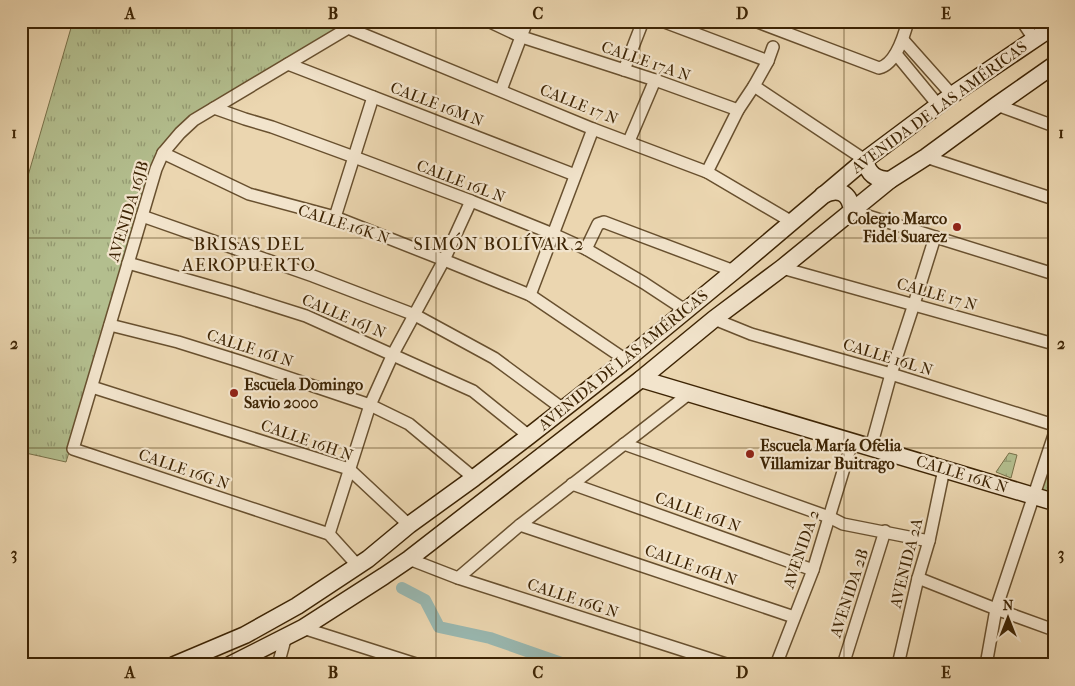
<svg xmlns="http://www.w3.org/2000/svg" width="1075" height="686" font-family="'IM FELL French Canon',serif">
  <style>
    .grass { fill: url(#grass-tufts); stroke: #787149 }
    .wetland { fill: url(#wetland-marsh); stroke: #787149 }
    .park { fill: url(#park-dots); stroke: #787149 }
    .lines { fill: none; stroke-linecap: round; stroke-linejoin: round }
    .canal { stroke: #99b8b1; stroke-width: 12 }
    .street-casing { stroke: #68502f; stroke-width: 14 }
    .secondary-casing { stroke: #3d2404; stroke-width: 19 }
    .street { stroke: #f2e4cc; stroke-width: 11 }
    .secondary { stroke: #f2e4cc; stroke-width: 16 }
    .grid { fill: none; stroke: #3d2404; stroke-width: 1; stroke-opacity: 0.55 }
    .poi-dot { fill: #8f2418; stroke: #f2e4cc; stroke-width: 2 }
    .labels { text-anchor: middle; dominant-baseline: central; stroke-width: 4.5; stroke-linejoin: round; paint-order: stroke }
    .street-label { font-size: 16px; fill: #3d2404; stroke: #f2e4cc }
    .poi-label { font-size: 16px; font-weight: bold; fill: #3d2404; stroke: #f2e4cc; text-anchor: start }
    .neighbourhood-label { font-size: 18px; letter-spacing: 1px; fill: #3d2404; stroke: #f2e4cc }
    .neatline { fill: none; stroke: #3d2404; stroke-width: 2 }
    .grid-label { font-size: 16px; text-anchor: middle; font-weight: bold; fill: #3d2404 }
  </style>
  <defs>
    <pattern id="grass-tufts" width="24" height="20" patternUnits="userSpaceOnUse" patternTransform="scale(1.25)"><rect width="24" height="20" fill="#b3be8e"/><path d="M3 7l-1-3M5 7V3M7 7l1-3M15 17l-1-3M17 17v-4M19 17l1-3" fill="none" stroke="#939a72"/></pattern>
    <pattern id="wetland-marsh" width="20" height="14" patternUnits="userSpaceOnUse" patternTransform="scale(1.25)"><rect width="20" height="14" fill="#b3be8e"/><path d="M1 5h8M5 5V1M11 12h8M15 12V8" fill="none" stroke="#939a72"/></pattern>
    <pattern id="park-dots" width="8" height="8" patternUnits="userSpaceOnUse" patternTransform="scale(1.25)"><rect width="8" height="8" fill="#b3be8e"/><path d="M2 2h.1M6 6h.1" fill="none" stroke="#939a72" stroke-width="1.8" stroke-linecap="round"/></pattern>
  </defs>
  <rect width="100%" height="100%" fill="#ebd6b0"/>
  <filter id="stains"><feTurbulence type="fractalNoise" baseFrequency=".004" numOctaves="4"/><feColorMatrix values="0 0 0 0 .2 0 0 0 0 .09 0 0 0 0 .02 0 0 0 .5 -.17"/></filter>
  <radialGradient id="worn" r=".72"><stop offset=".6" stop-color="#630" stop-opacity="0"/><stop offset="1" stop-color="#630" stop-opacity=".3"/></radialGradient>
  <polygon class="grass" points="73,21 351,21 190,121 161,152 66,462 21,452 21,282 25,186"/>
  <polygon class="wetland" points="1009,453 1017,455 1011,478 996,472"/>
  <polygon class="park" points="1050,466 1054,467 1054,495 1039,491"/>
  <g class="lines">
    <polyline class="canal" points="402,588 425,600 439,627 490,638 567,665"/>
    <defs>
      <g id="street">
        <polyline points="488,21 522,37 655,80 738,110"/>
        <polyline points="662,21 768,61"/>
        <path d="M755,21L879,68C896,64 904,36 908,21"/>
        <polyline points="1022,21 1034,39"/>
        <polyline points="348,28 593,129 707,172 792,222"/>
        <polyline points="903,40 952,95"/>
        <polyline points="896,54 938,105"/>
        <polyline points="288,64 575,175"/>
        <polyline points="624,70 643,21"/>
        <polyline points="754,86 865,160"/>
        <polyline points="501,90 527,21"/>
        <polyline points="997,105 1054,126"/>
        <polyline points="214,108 245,119 272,127 354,157 471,201 553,234 586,249 644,283 685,310"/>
        <polyline points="629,141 655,80"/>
        <polyline points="163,153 249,194 335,217 444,260 530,295 626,360"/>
        <polyline points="926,157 1054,199"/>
        <polyline points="707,172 738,110 754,86 768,61 773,47"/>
        <polyline points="852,211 1054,274"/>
        <polyline points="142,216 313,276 415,315 494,358 563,409"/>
        <polyline points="335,217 373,97"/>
        <polyline points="586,249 598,224 604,222 734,271"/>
        <polyline points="128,263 230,292 306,316 473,391 529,436"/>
        <polyline points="782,268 1054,344"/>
        <polyline points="530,295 593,129"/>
        <polyline points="714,319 751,334 891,374 1054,425"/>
        <polyline points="110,325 178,342 242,362 370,405 409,424 474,478"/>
        <polyline points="92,387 349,469 409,525"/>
        <polyline points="624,444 829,517 843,524 929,541"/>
        <polyline points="871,447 891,374 914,304 935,237"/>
        <polyline points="572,484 813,570"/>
        <polyline points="520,525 794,617"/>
        <polyline points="329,534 370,405 393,354 444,260 471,201"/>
        <polyline points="409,559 458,578 729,665"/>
        <polyline points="358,566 329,534 73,449 156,169 163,153 180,133 194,120 360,21"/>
        <polyline points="458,578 520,525 690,393"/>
        <polyline points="918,578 996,609 1054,630"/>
        <polyline points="303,628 419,665"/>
        <polyline points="278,665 286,636"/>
        <polyline points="776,665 813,570 852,442"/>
        <polyline points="843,665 885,531"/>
        <polyline points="898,665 918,578 929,541 944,469"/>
        <polyline points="986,665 996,609 1054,435"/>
      </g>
      <g id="secondary">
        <path d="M865,160C868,174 876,180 890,180"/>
        <path d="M823,195C839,187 850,193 852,211"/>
        <polyline points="641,379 1054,502"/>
        <polyline points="174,665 245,635 297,606 368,559 409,525 474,478 529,436 626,360 734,271 865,160 952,95 1054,26"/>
        <polyline points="230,665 303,628 384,576 409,559 641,379 714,319 782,268 890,180 926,157 997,105 1054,65"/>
      </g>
    </defs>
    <use href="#street" class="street-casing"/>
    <use href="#secondary" class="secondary-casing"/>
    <use href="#street" class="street"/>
    <use href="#secondary" class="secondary"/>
  </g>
  <path class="grid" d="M232,21V665M436,21V665M640,21V665M844,21V665M21,238H1054M21,448H1054"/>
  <g class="poi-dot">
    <circle cx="957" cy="227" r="5"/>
    <circle cx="234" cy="393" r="5"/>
    <circle cx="750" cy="454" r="5"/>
  </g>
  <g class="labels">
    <g class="street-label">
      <text transform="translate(646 61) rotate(19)">CALLE 17A N</text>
      <text transform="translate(437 104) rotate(21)">CALLE 16M N</text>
      <text transform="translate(579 104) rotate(22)">CALLE 17 N</text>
      <text transform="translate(939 107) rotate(-36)">AVENIDA DE LAS AMÉRICAS</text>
      <text transform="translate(461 181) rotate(21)">CALLE 16L N</text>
      <text transform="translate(128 211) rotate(-73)">AVENIDA 16JB</text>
      <text transform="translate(344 224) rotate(18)">CALLE 16K N</text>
      <text transform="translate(937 294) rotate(16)">CALLE 17 N</text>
      <text transform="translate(344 316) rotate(23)">CALLE 16J N</text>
      <text transform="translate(250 348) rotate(18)">CALLE 16I N</text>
      <text transform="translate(888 357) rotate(17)">CALLE 16L N</text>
      <text transform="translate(623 360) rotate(-39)">AVENIDA DE LAS AMÉRICAS</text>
      <text transform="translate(307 440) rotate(19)">CALLE 16H N</text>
      <text transform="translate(184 469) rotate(19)">CALLE 16G N</text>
      <text transform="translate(962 474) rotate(17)">CALLE 16K N</text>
      <text transform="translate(698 512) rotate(20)">CALLE 16I N</text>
      <text transform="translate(801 549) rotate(-71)">AVENIDA 2</text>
      <text transform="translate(906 563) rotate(-76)">AVENIDA 2A</text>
      <text transform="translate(691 565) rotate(19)">CALLE 16H N</text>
      <text transform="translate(849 593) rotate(-72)">AVENIDA 2B</text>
      <text transform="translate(573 598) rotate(18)">CALLE 16G N</text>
    </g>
    <g class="poi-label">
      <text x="947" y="218" text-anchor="end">Colegio Marco<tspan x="947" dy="18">Fidel Suarez</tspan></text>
      <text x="244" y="384">Escuela Domingo<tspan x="244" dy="18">Savio 2000</tspan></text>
      <text x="760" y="445">Escuela María Ofelia<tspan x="760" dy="18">Villamizar Buitrago</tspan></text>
    </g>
    <g class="neighbourhood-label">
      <text x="249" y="244">BRISAS DEL<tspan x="249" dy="21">AEROPUERTO</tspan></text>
      <text x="499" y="244">SIMÓN BOLÍVAR 2</text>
    </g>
  </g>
  <rect width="1075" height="686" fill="none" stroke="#ebd6b0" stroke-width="55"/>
  <g transform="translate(1008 618)" stroke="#f2e4cc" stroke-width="4" paint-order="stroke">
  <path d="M0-4L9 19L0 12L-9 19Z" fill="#3d2404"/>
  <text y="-8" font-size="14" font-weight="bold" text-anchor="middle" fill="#3d2404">N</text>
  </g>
  <rect x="28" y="28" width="1020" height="630" class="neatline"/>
  <g class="grid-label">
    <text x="130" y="19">A</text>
    <text x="333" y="19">B</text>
    <text x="538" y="19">C</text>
    <text x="742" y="19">D</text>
    <text x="946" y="19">E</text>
    <text x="14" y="138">1</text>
    <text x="1061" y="138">1</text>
    <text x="14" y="349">2</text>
    <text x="1061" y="349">2</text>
    <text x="14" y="559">3</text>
    <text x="1061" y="559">3</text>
    <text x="130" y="678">A</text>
    <text x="333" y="678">B</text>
    <text x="538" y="678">C</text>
    <text x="742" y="678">D</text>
    <text x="946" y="678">E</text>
  </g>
  <rect width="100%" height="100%" filter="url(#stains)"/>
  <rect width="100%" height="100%" fill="url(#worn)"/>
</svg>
